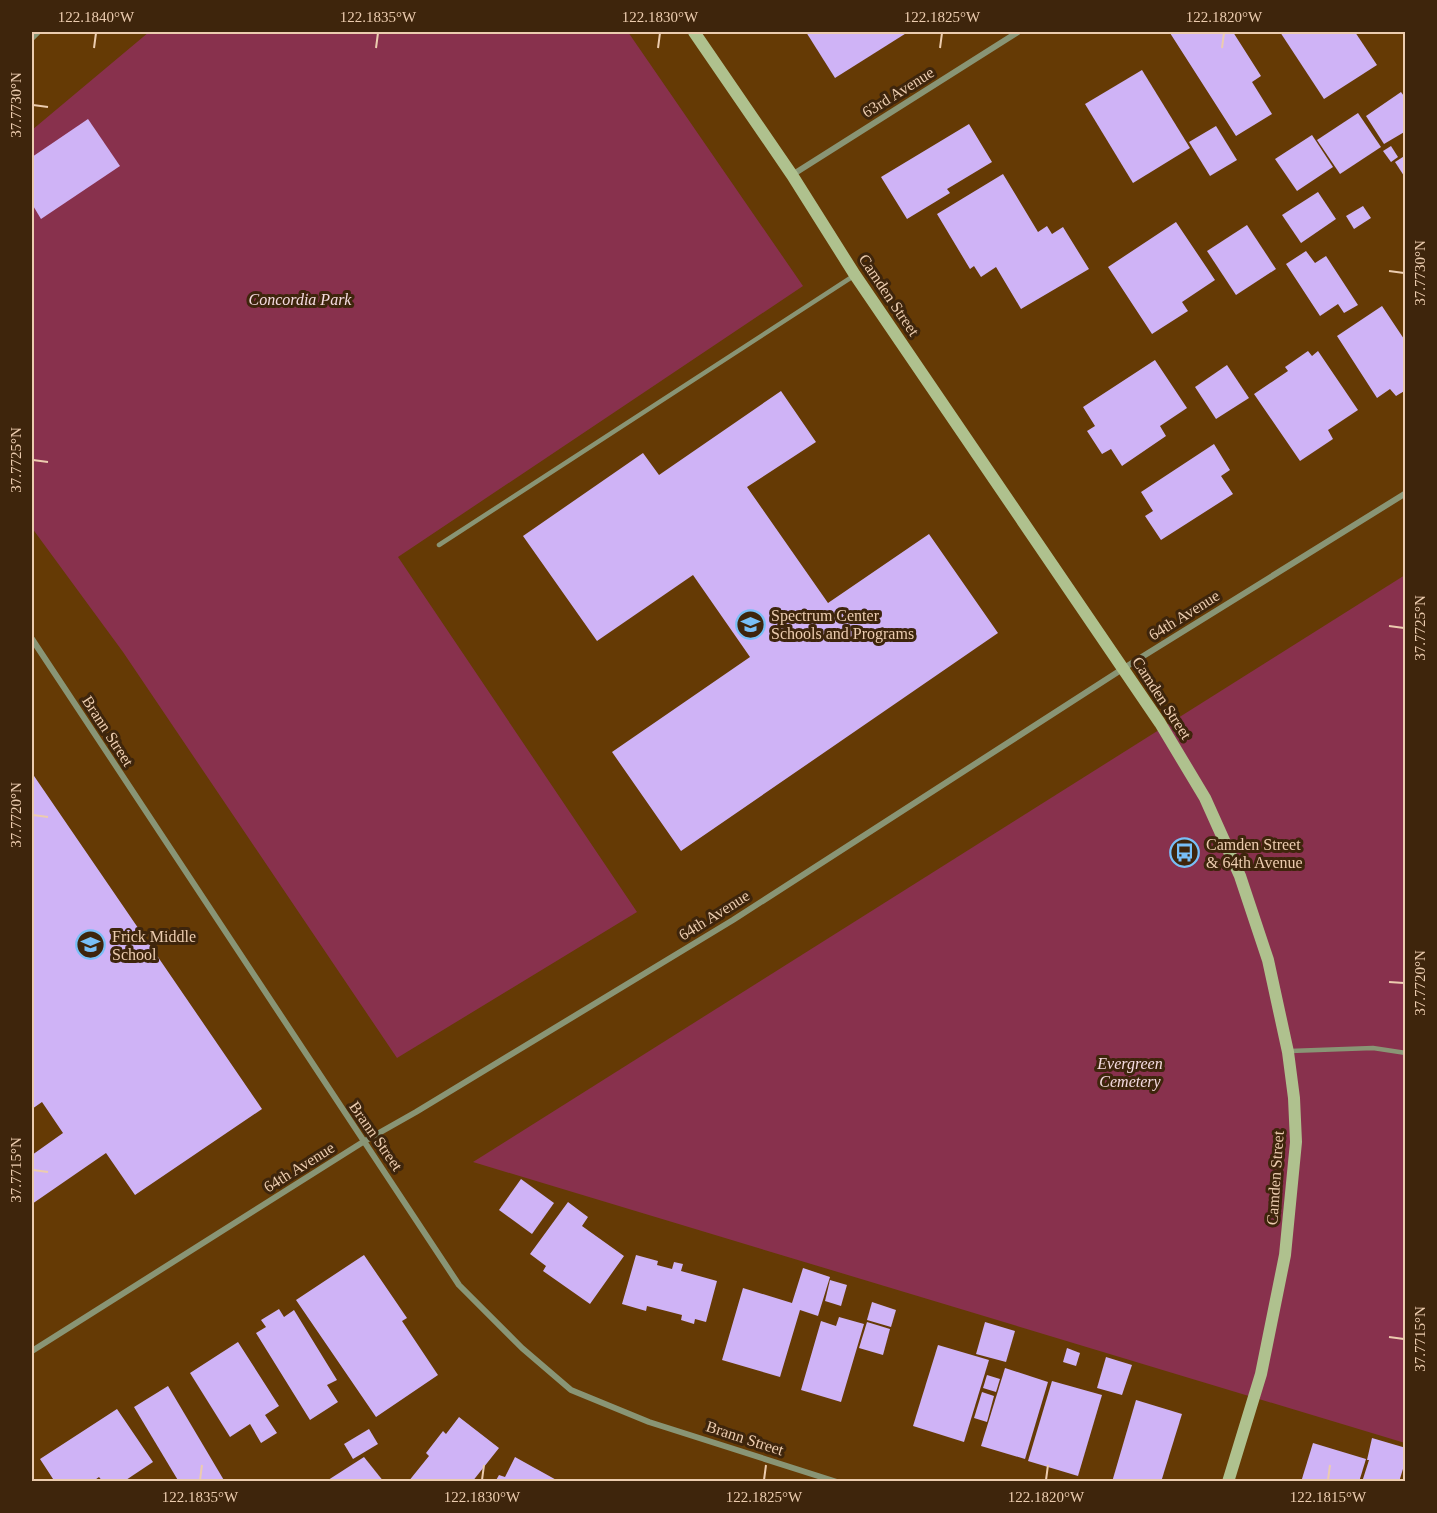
<svg xmlns="http://www.w3.org/2000/svg" width="1437" height="1513" font-family="'Times New Roman',serif">
  <style>
    .green { fill: #88314d }
    .building { fill: #cfb3f6 }
    .lines { fill: none; stroke-linecap: round; stroke-linejoin: round }
    .lane { stroke: #899575; stroke-width: 4.5 }
    .street { stroke: #899575; stroke-width: 6 }
    .secondary { stroke: #afc18e; stroke-width: 12 }
    .ticks { fill: none; stroke: #ecccaf; stroke-width: 2 }
    .labels { text-anchor: middle; dominant-baseline: central; stroke-width: 6; stroke-linejoin: round; paint-order: stroke }
    .street-label { font-size: 16px; fill: #ecccaf; stroke: #3e250c }
    .park-label { font-size: 16px; font-style: italic; fill: #f5dbe0; stroke: #3e250c }
    .poi-label { font-size: 16px; fill: #ecccaf; stroke: #3e250c; text-anchor: start }
    .neatline { fill: none; stroke: #ecccaf; stroke-width: 2 }
    .ticks-label { font-size: 15px; text-anchor: middle; fill: #ecccaf }
  </style>
  <rect width="100%" height="100%" fill="#653a05"/>
  <g class="green">
    <polygon points="149,32 628,32 803,286 398,557 637,912 397,1058 123,652 32,528 32,130"/>
    <polygon points="1405,575 1405,1443 473,1162"/>
  </g>
  <g class="building">
    <polygon points="806,32 908,32 835,78"/>
    <polygon points="1172,32 1233,32 1261,76 1252,82 1272,114 1236,136 1170,33"/>
    <polygon points="1280,32 1355,32 1377,65 1324,99"/>
    <polygon points="1142,70 1190,148 1133,183 1085,104"/>
    <polygon points="1401,92 1406,99 1406,131 1384,144 1366,116"/>
    <polygon points="1358,113 1381,147 1340,174 1317,140"/>
    <polygon points="88,119 120,166 41,219 32,204 32,157"/>
    <polygon points="969,124 992,162 947,189 950,193 907,219 881,177"/>
    <polygon points="1216,126 1237,160 1210,176 1189,142"/>
    <polygon points="1312,135 1333,167 1297,191 1275,159"/>
    <polygon points="1391,146 1398,157 1391,162 1383,151"/>
    <polygon points="1406,155 1406,179 1395,162"/>
    <polygon points="1003,174 1038,232 1047,226 1052,234 1063,227 1089,269 1021,309 996,267 981,277 974,266 970,269 937,214"/>
    <polygon points="1318,192 1336,219 1301,243 1282,215"/>
    <polygon points="1363,206 1371,218 1354,229 1346,216"/>
    <polygon points="1176,222 1215,280 1182,302 1188,311 1152,334 1108,267"/>
    <polygon points="1247,225 1276,269 1236,295 1207,251"/>
    <polygon points="1306,251 1315,263 1326,256 1358,305 1344,313 1338,304 1320,316 1286,264"/>
    <polygon points="1382,306 1406,342 1406,390 1396,396 1390,389 1377,398 1337,336"/>
    <polygon points="1308,351 1312,356 1318,351 1358,410 1328,430 1333,439 1300,461 1254,394 1288,371 1285,367"/>
    <polygon points="1155,360 1187,408 1160,426 1166,436 1122,466 1111,449 1102,454 1087,431 1095,426 1083,407"/>
    <polygon points="1227,365 1249,398 1216,419 1195,387"/>
    <polygon points="781,391 816,442 747,487 828,603 929,534 998,633 681,851 612,752 750,657 693,575 597,641 523,536 643,453 659,475"/>
    <polygon points="1214,444 1230,470 1221,476 1233,494 1161,540 1145,516 1153,511 1141,492"/>
    <polygon points="32,773 262,1109 135,1195 106,1153 32,1204 32,1155 63,1133 42,1102 32,1109"/>
    <polygon points="521,1179 554,1203 532,1234 499,1210"/>
    <polygon points="568,1202 588,1217 582,1226 624,1256 590,1304 543,1271 546,1266 530,1254"/>
    <polygon points="364,1255 407,1318 402,1321 438,1375 376,1417 296,1300"/>
    <polygon points="636,1255 658,1261 657,1265 672,1269 674,1262 683,1264 681,1271 717,1281 706,1322 695,1319 694,1324 681,1320 682,1315 647,1306 646,1311 622,1304"/>
    <polygon points="803,1268 830,1277 818,1316 800,1310 780,1377 722,1360 743,1288 792,1303"/>
    <polygon points="830,1280 847,1285 841,1306 825,1301"/>
    <polygon points="872,1302 896,1310 891,1327 867,1320"/>
    <polygon points="279,1309 284,1317 294,1310 337,1380 327,1385 338,1402 310,1420 256,1333 266,1327 261,1320"/>
    <polygon points="839,1317 864,1324 841,1402 801,1390 821,1321 836,1326"/>
    <polygon points="867,1322 890,1329 883,1355 859,1348"/>
    <polygon points="985,1322 1015,1331 1006,1362 976,1354"/>
    <polygon points="238,1342 279,1406 265,1415 277,1433 261,1443 250,1424 230,1437 190,1373"/>
    <polygon points="938,1345 989,1360 964,1442 913,1426"/>
    <polygon points="1067,1348 1080,1353 1076,1366 1063,1362"/>
    <polygon points="1106,1357 1132,1365 1122,1395 1097,1388"/>
    <polygon points="1005,1368 1048,1382 1025,1459 981,1446"/>
    <polygon points="987,1375 1000,1379 996,1392 983,1388"/>
    <polygon points="1052,1381 1102,1395 1078,1476 1028,1461"/>
    <polygon points="168,1386 225,1482 179,1482 134,1407"/>
    <polygon points="982,1392 994,1396 987,1422 974,1418"/>
    <polygon points="1136,1400 1182,1414 1161,1482 1112,1482"/>
    <polygon points="117,1409 153,1462 123,1482 103,1482 99,1477 92,1482 55,1482 40,1459"/>
    <polygon points="459,1417 499,1448 472,1482 408,1482 429,1456 426,1453 443,1431 446,1434"/>
    <polygon points="369,1429 378,1444 353,1459 344,1444"/>
    <polygon points="1372,1438 1406,1448 1406,1459 1399,1482 1362,1482 1369,1460 1367,1460"/>
    <polygon points="1313,1443 1366,1459 1359,1482 1301,1482"/>
    <polygon points="364,1457 384,1482 325,1482"/>
    <polygon points="515,1457 560,1482 495,1482 499,1475 505,1477"/>
  </g>
  <g class="lines">
    <g class="lane">
      <polyline points="439,545 855,275"/>
      <polyline points="1290,1051 1373,1048 1406,1053"/>
    </g>
    <g class="street">
      <polyline points="32,38 38,32"/>
      <polyline points="792,175 1018,32"/>
      <polyline points="32,639 459,1285 522,1348 571,1390 649,1422 837,1482"/>
      <polyline points="32,1351 363,1142 416,1112 733,920 1124,668 1406,493"/>
    </g>
    <polyline class="secondary" points="694,32 792,175 855,275 1160,723 1205,798 1240,876 1268,960 1288,1052 1294,1098 1296,1142 1285,1255 1261,1374 1228,1482"/>
  </g>
  <path class="ticks" d="M94,48L96,33M376,48L378,33M658,48L660,33M940,48L942,33M1222,48L1224,33M33,105L48,107M1389,271L1404,273M33,460L48,462M1389,626L1404,628M33,815L48,817M1389,982L1404,983M33,1170L48,1172M1389,1337L1404,1339M200,1480L202,1465M482,1480L484,1465M764,1480L766,1465M1046,1480L1048,1465M1328,1480L1330,1465"/>
  <defs>
    <symbol id="school-ring" viewBox="-11 -11 22 22"><circle r="9.5" fill="#3e250c" stroke="#78bff7" stroke-width="1.5"/><path d="M0-5L7-2L0 1L-7-2ZM-4 1L0 2.5L4 1V4Q0 6-4 4Z" fill="#78bff7"/></symbol>
    <symbol id="bus-ring" viewBox="-11 -11 22 22"><circle r="9.5" fill="#3e250c" stroke="#78bff7" stroke-width="1.5"/><path d="M-5-6H5V4H4V6H2V4H-2V6H-4V4H-5ZM-3.5-4V0h7V-4ZM-3.5 1.2v1.5H-2V1.2ZM2 1.2v1.5H3.5V1.2Z" fill="#78bff7"/></symbol>
  </defs>
  <g fill-rule="evenodd">
    <use href="#school-ring" x="734" y="608" width="33" height="33"/>
    <use href="#bus-ring" x="1168" y="836" width="33" height="33"/>
    <use href="#school-ring" x="74" y="928" width="33" height="33"/>
  </g>
  <g class="labels">
    <g class="street-label">
      <text transform="translate(898 92) rotate(-32)">63rd Avenue</text>
      <text transform="translate(889 295) rotate(56)">Camden Street</text>
      <text transform="translate(1184 615) rotate(-32)">64th Avenue</text>
      <text transform="translate(1162 698) rotate(57)">Camden Street</text>
      <text transform="translate(108 731) rotate(57)">Brann Street</text>
      <text transform="translate(714 915) rotate(-32)">64th Avenue</text>
      <text transform="translate(376 1136) rotate(55)">Brann Street</text>
      <text transform="translate(299 1167) rotate(-32)">64th Avenue</text>
      <text transform="translate(1275 1178) rotate(-86)">Camden Street</text>
      <text transform="translate(745 1438) rotate(18)">Brann Street</text>
    </g>
    <g class="park-label">
      <text x="300" y="299">Concordia Park</text>
      <text x="1130" y="1063">Evergreen<tspan x="1130" dy="18">Cemetery</tspan></text>
    </g>
    <g class="poi-label">
      <text x="771" y="615">Spectrum Center<tspan x="771" dy="18">Schools and Programs</tspan></text>
      <text x="1206" y="844">Camden Street<tspan x="1206" dy="18">&amp; 64th Avenue</tspan></text>
      <text x="112" y="936">Frick Middle<tspan x="112" dy="18">School</tspan></text>
    </g>
  </g>
  <rect width="1437" height="1513" fill="none" stroke="#3e250c" stroke-width="66"/>
  <rect x="33" y="33" width="1371" height="1447" class="neatline"/>
  <g class="ticks-label">
    <text x="96" y="22">122.1840°W</text>
    <text x="378" y="22">122.1835°W</text>
    <text x="660" y="22">122.1830°W</text>
    <text x="942" y="22">122.1825°W</text>
    <text x="1224" y="22">122.1820°W</text>
    <text transform="translate(16 105) rotate(-90)" y="5">37.7730°N</text>
    <text transform="translate(1420 273) rotate(-90)" y="5">37.7730°N</text>
    <text transform="translate(16 460) rotate(-90)" y="5">37.7725°N</text>
    <text transform="translate(1420 628) rotate(-90)" y="5">37.7725°N</text>
    <text transform="translate(16 815) rotate(-90)" y="5">37.7720°N</text>
    <text transform="translate(1420 983) rotate(-90)" y="5">37.7720°N</text>
    <text transform="translate(16 1170) rotate(-90)" y="5">37.7715°N</text>
    <text transform="translate(1420 1339) rotate(-90)" y="5">37.7715°N</text>
    <text x="200" y="1502">122.1835°W</text>
    <text x="482" y="1502">122.1830°W</text>
    <text x="764" y="1502">122.1825°W</text>
    <text x="1046" y="1502">122.1820°W</text>
    <text x="1328" y="1502">122.1815°W</text>
  </g>
</svg>
